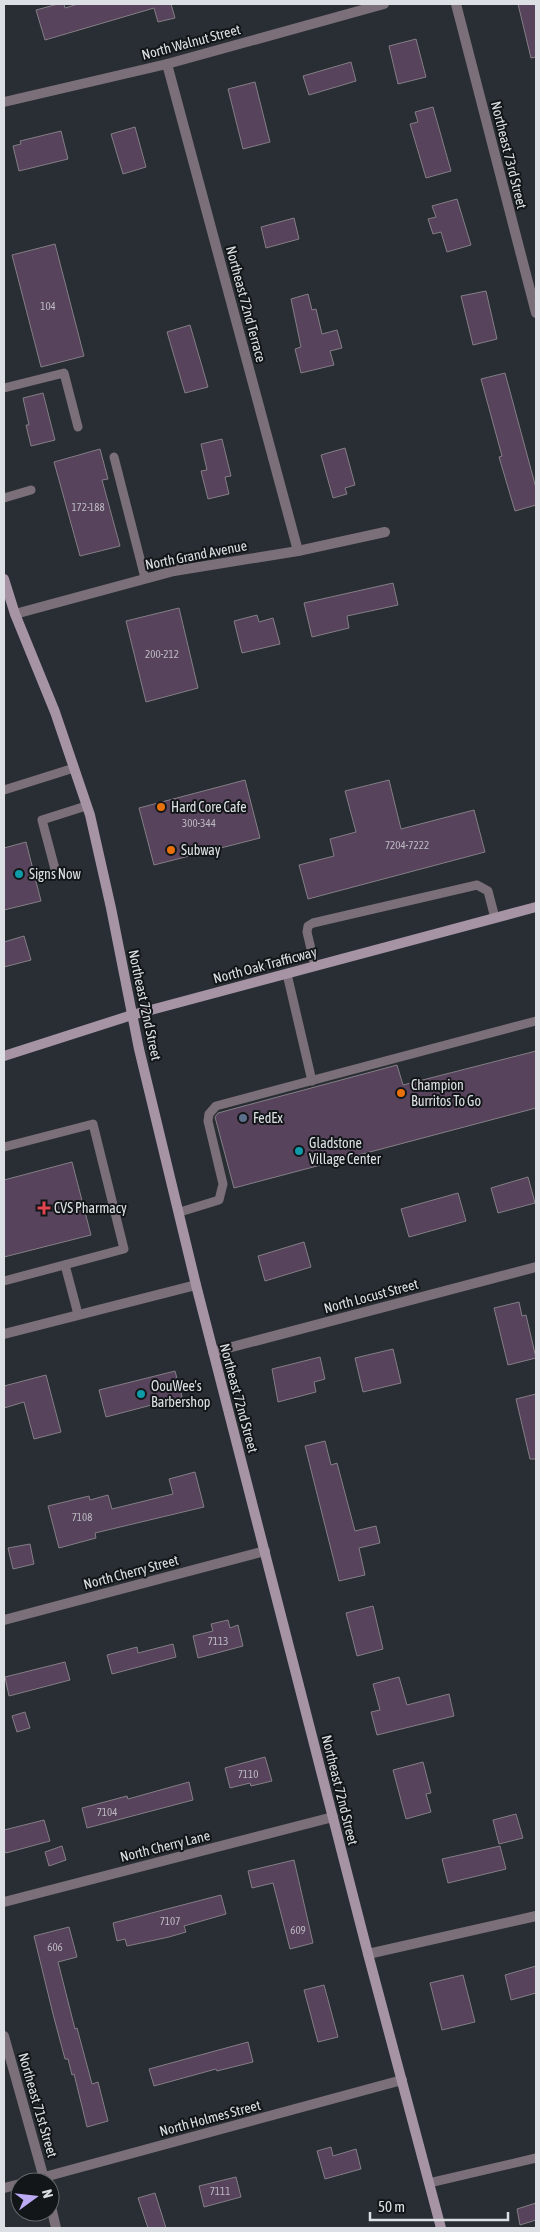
<svg xmlns="http://www.w3.org/2000/svg" width="540" height="2232" font-family="'Asap Condensed',sans-serif">
  <style>
    .building { fill: #57435b; stroke: #847e85 }
    .lines { fill: none; stroke-linecap: round; stroke-linejoin: round }
    .lane { stroke: #7b6f79; stroke-width: 9 }
    .street { stroke: #7b6f79; stroke-width: 10 }
    .secondary { stroke: #a694a5; stroke-width: 10 }
    .food-dot { fill: #e8710a; stroke: #131618; stroke-width: 2 }
    .culture-dot { fill: #0f9aa8; stroke: #131618; stroke-width: 2 }
    .service-dot { fill: #5c6f8a; stroke: #131618; stroke-width: 2 }
    .health-dot { fill: #e0444e; stroke: #131618; stroke-width: 2 }
    .labels { text-anchor: middle; dominant-baseline: central; stroke-width: 4; stroke-linejoin: round; paint-order: stroke }
    .number-label { font-size: 11px; fill: #bbb9c2 }
    .street-label { font-size: 14px; fill: #dce0e4; stroke: #131618 }
    .poi-label { font-size: 14px; fill: #dce0e4; stroke: #131618; text-anchor: start }
  </style>
  <rect width="100%" height="100%" fill="#282e34"/>
  <g class="building">
    <polygon points="58,4 64,4 65,8 78,4 171,4 175,18 158,22 154,8 45,40 36,10"/>
    <polygon points="518,4 536,4 536,57 531,58"/>
    <polygon points="416,39 426,77 398,84 389,46"/>
    <polygon points="351,62 356,81 309,95 303,76"/>
    <polygon points="255,82 270,142 243,149 228,89"/>
    <polygon points="433,107 451,171 426,178 410,124 418,122 415,112"/>
    <polygon points="135,127 146,167 123,174 111,134"/>
    <polygon points="61,131 68,159 19,171 13,146 21,144 20,141"/>
    <polygon points="457,199 471,245 447,252 441,232 433,234 428,219 436,217 432,206"/>
    <polygon points="294,218 299,239 266,248 261,227"/>
    <polygon points="55,244 84,356 41,367 12,255"/>
    <polygon points="486,291 497,339 473,345 461,296"/>
    <polygon points="308,294 312,310 316,309 322,334 337,330 342,348 330,351 334,365 301,373 295,349 301,347 291,299"/>
    <polygon points="190,325 208,387 185,393 167,332"/>
    <polygon points="505,373 536,488 536,505 515,511 499,457 502,456 481,379"/>
    <polygon points="43,393 55,440 31,446 26,425 29,425 23,398"/>
    <polygon points="222,439 231,476 225,477 229,494 208,499 201,471 207,470 201,444"/>
    <polygon points="345,448 355,485 345,488 347,494 333,498 321,455"/>
    <polygon points="100,449 108,479 102,480 120,546 80,556 54,462"/>
    <polygon points="393,583 398,605 347,616 349,628 312,637 304,603"/>
    <polygon points="179,608 198,688 146,702 126,621"/>
    <polygon points="257,615 259,622 273,618 280,644 242,653 234,621"/>
    <polygon points="245,780 260,838 154,865 139,808"/>
    <polygon points="389,780 401,829 474,810 485,852 308,899 299,865 334,856 330,839 356,832 345,791"/>
    <polygon points="26,842 41,901 4,910 4,848"/>
    <polygon points="24,936 31,960 4,967 4,942"/>
    <polygon points="536,1051 536,1108 234,1188 215,1117 218,1113 397,1065 403,1085"/>
    <polygon points="72,1162 91,1235 4,1257 4,1180"/>
    <polygon points="528,1177 535,1203 498,1213 491,1188"/>
    <polygon points="458,1193 466,1221 409,1237 401,1209"/>
    <polygon points="304,1242 311,1267 265,1281 258,1256"/>
    <polygon points="519,1302 522,1316 526,1315 536,1358 508,1365 494,1308"/>
    <polygon points="393,1349 401,1383 363,1392 355,1358"/>
    <polygon points="320,1357 325,1379 314,1382 316,1392 278,1402 272,1369"/>
    <polygon points="175,1371 182,1397 106,1417 99,1390"/>
    <polygon points="46,1375 61,1432 34,1439 24,1402 4,1408 4,1386"/>
    <polygon points="536,1394 536,1459 530,1459 516,1399"/>
    <polygon points="325,1441 331,1465 337,1463 355,1531 376,1526 380,1543 359,1548 365,1575 339,1581 305,1446"/>
    <polygon points="195,1472 204,1507 95,1533 96,1538 59,1548 48,1506 89,1496 90,1500 108,1495 112,1509 173,1494 169,1479"/>
    <polygon points="30,1544 34,1564 13,1569 8,1548"/>
    <polygon points="373,1606 383,1649 357,1656 346,1613"/>
    <polygon points="228,1620 230,1628 238,1625 243,1646 198,1658 193,1636 213,1631 211,1624"/>
    <polygon points="173,1644 176,1657 112,1674 107,1655 137,1647 138,1653"/>
    <polygon points="65,1662 70,1680 9,1696 5,1677"/>
    <polygon points="399,1677 407,1705 449,1694 454,1716 377,1735 371,1712 380,1710 373,1684"/>
    <polygon points="25,1712 30,1728 17,1732 12,1716"/>
    <polygon points="265,1757 272,1781 251,1786 250,1783 230,1788 225,1768"/>
    <polygon points="423,1762 431,1793 426,1794 431,1812 406,1819 393,1770"/>
    <polygon points="189,1782 193,1800 87,1828 82,1808 127,1796 128,1799"/>
    <polygon points="516,1814 523,1838 499,1844 493,1820"/>
    <polygon points="44,1820 50,1841 6,1853 4,1850 4,1830"/>
    <polygon points="62,1846 66,1860 49,1866 45,1852"/>
    <polygon points="500,1846 506,1869 448,1883 442,1859"/>
    <polygon points="294,1860 313,1943 290,1949 273,1883 252,1888 248,1871"/>
    <polygon points="221,1895 226,1914 184,1926 186,1932 169,1937 127,1946 125,1939 117,1941 113,1923"/>
    <polygon points="69,1927 77,1957 58,1962 75,2029 77,2028 92,2084 98,2082 108,2121 87,2127 74,2074 72,2075 68,2059 65,2059 53,2014 34,1936"/>
    <polygon points="536,1966 536,1993 511,2000 505,1975"/>
    <polygon points="463,1975 475,2022 442,2030 430,1983"/>
    <polygon points="324,1985 338,2037 318,2042 304,1990"/>
    <polygon points="248,2042 253,2062 217,2071 216,2069 154,2086 149,2069"/>
    <polygon points="331,2147 333,2156 356,2149 361,2169 325,2179 317,2151"/>
    <polygon points="236,2177 241,2197 204,2207 199,2186"/>
    <polygon points="155,2193 166,2228 148,2228 138,2198"/>
    <polygon points="536,2203 536,2220 520,2225 517,2209"/>
  </g>
  <g class="lines">
    <g class="lane">
      <polyline points="4,388 64,373 78,427"/>
      <polyline points="114,457 145,578"/>
      <polyline points="4,498 31,490"/>
      <polyline points="4,790 74,768"/>
      <polyline points="55,869 42,820 86,806"/>
      <polyline points="315,966 307,932 308,926 313,923 477,885 488,891 495,918"/>
      <polyline points="287,974 312,1081"/>
      <polyline points="4,1147 93,1124 124,1249 4,1281"/>
      <polyline points="180,1212 219,1200 223,1184 208,1121 209,1114 216,1106 536,1021"/>
      <polyline points="65,1265 78,1314"/>
      <polyline points="429,2183 536,2158"/>
    </g>
    <g class="street">
      <polyline points="456,4 536,313"/>
      <polyline points="167,64 298,551"/>
      <polyline points="4,102 167,64 384,4"/>
      <polyline points="15,614 174,571 298,551 385,532"/>
      <polyline points="4,1334 196,1285"/>
      <polyline points="213,1352 536,1267"/>
      <polyline points="4,1620 265,1551"/>
      <polyline points="4,1902 333,1817"/>
      <polyline points="368,1954 536,1916"/>
      <polyline points="4,2036 45,2182"/>
      <polyline points="26,2182 402,2080"/>
      <polyline points="4,2188 20,2184"/>
      <polyline points="50,2202 56,2228"/>
    </g>
    <g class="secondary">
      <polyline points="4,579 15,614 55,712 90,815 111,908 139,1049 196,1285 368,1954 441,2228"/>
      <polyline points="4,1056 132,1015 536,907"/>
    </g>
  </g>
  <g class="food-dot">
    <circle cx="161" cy="807" r="5"/>
    <circle cx="171" cy="850" r="5"/>
    <circle cx="401" cy="1093" r="5"/>
  </g>
  <g class="culture-dot">
    <circle cx="19" cy="874" r="5"/>
    <circle cx="299" cy="1151" r="5"/>
    <circle cx="141" cy="1394" r="5"/>
  </g>
  <circle class="service-dot" cx="243" cy="1118" r="5"/>
  <path class="health-dot" d="M41.5 1200.5h5v5h5v5h-5v5h-5v-5h-5v-5h5z"/>
  <g class="labels">
    <g class="number-label">
      <text x="48" y="306">104</text>
      <text x="88" y="507">172-188</text>
      <text x="162" y="654">200-212</text>
      <text x="199" y="823">300-344</text>
      <text x="407" y="845">7204-7222</text>
      <text x="82" y="1517">7108</text>
      <text x="218" y="1641">7113</text>
      <text x="248" y="1774">7110</text>
      <text x="107" y="1812">7104</text>
      <text x="170" y="1921">7107</text>
      <text x="298" y="1930">609</text>
      <text x="55" y="1947">606</text>
      <text x="220" y="2191">7111</text>
    </g>
    <g class="street-label">
      <text transform="translate(191 42) rotate(-15)">North Walnut Street</text>
      <text transform="translate(509 155) rotate(76)">Northeast 73rd Street</text>
      <text transform="translate(246 304) rotate(75)">Northeast 72nd Terrace</text>
      <text transform="translate(196 555) rotate(-11)">North Grand Avenue</text>
      <text transform="translate(265 965) rotate(-15)">North Oak Trafficway</text>
      <text transform="translate(145 1005) rotate(78)">Northeast 72nd Street</text>
      <text transform="translate(371 1296) rotate(-15)">North Locust Street</text>
      <text transform="translate(239 1398) rotate(75)">Northeast 72nd Street</text>
      <text transform="translate(131 1572) rotate(-15)">North Cherry Street</text>
      <text transform="translate(340 1790) rotate(76)">Northeast 72nd Street</text>
      <text transform="translate(165 1846) rotate(-14)">North Cherry Lane</text>
      <text transform="translate(38 2105) rotate(74)">Northeast 71st Street</text>
      <text transform="translate(210 2118) rotate(-15)">North Holmes Street</text>
    </g>
    <g class="poi-label">
      <text x="171" y="807">Hard Core Cafe</text>
      <text x="181" y="850">Subway</text>
      <text x="29" y="874">Signs Now</text>
      <text x="411" y="1085">Champion<tspan x="411" dy="16">Burritos To Go</tspan></text>
      <text x="253" y="1118">FedEx</text>
      <text x="309" y="1143">Gladstone<tspan x="309" dy="16">Village Center</tspan></text>
      <text x="54" y="1208">CVS Pharmacy</text>
      <text x="151" y="1386">OouWee's<tspan x="151" dy="16">Barbershop</tspan></text>
    </g>
  </g>
  <rect width="540" height="2232" fill="none" stroke="#dce0e4" stroke-width="10"/>
  <g transform="translate(35 2197) rotate(75)"><circle r="24" fill="#131618" stroke="#63676a"/>
  <path d="M0-4L9 19L0 12L-9 19Z" fill="#bcaaf5"/>
  <text y="-8" font-size="14" font-weight="bold" text-anchor="middle" fill="#dce0e4">N</text>
  </g>
  <path d="M370 2212v8h138v-8" fill="none" stroke="#dce0e4" stroke-width="2.5"/>
  <text x="378" y="2212" font-size="15" fill="#dce0e4" stroke="#131618" stroke-width="4" paint-order="stroke">50 m</text>
</svg>
